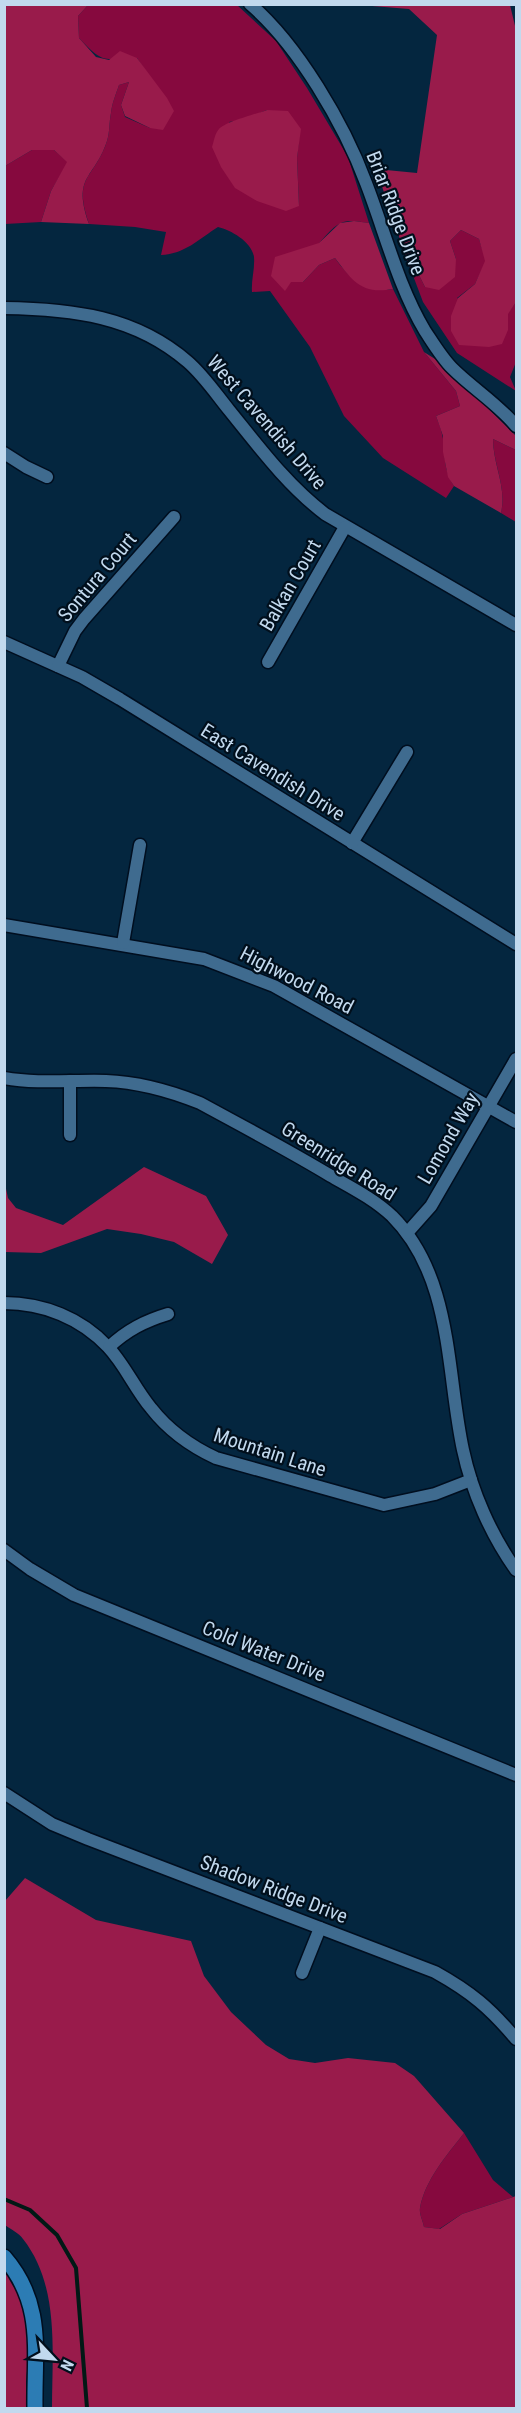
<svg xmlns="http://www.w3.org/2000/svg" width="521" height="2413" font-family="'Roboto Condensed',sans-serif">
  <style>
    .green { fill: #86093e; fill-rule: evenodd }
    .forest { fill: #991b4b }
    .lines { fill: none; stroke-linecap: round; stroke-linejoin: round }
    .stream { stroke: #011916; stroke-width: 4 }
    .minor-casing { stroke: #000e1f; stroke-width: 15 }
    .major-casing { stroke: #000e1f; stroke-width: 18 }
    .minor { stroke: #3f6b8f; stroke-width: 12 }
    .major { stroke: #2c7cb4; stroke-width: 15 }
    .labels { text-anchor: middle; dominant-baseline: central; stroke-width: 4.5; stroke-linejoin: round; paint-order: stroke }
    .street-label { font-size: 20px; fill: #c2d9ee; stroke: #010f1c }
  </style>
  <rect width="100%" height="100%" fill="#04263f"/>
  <g class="green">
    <path d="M88,5H237L276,41L307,88L348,157L369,223C360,222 349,219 341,223C325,230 302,268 291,282H303L319,265L335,258C349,278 367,294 393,289L424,352L456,391L460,406L436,416C438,422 441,428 442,434C447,454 441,465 454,486L446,498L383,458L344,416L310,347L270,291L252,292C251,281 255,269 254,257C252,242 231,230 218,227C199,239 185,254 161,255L166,232L135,227L89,224C72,175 94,180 107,141C110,132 109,122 111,113C112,103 116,94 119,85L129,82L121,105L125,117L150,128L149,76L137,58C102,60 103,63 79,38L78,16ZM267,110L300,129L297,158L299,206L229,122L242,120Z"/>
    <polygon points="32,150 54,150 68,162 51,191 41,222 5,224 5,166"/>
    <polygon points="461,230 479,239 486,261 475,284 457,298 508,330 507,314 516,302 516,362 510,377 516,391 457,353 423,302 406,257 419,275 425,287 456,259 450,241"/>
    <path d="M493,439L516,450V522L501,513C507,487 493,464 493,439Z"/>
    <path d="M464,2133L493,2180L513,2197L462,2214L439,2229L424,2227C423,2221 419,2214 420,2208C425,2180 447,2155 464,2133Z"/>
  </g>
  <g class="forest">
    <path d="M5,4L88,5L78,16L79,38L96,57L109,60L120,51L137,58L167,98L174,111L163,130L150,128L125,116L121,105L129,82L119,85C116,94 112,103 111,113C109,122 110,132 107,141C94,180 72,175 89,224L41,222L51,191L67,162L54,150H32L5,166Z"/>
    <polygon points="360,5 510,5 516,30 516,302 508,314 508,330 502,344 489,347 459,345 451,331 451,316 458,298 475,284 485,261 479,239 461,230 450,241 456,259 455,277 439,290 425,287 419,275 406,257 376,169 417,173 437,35 409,9"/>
    <path d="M267,110L288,111L301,129L297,158L299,206L286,211L257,201L235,188L221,167L212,147C214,141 215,133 219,129C225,122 256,114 267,110Z"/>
    <path d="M354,221L369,223L393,289C361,295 352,280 335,258L319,265L303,282H291L285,291L271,276L275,257L319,243L340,223Z"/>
    <path d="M424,352L443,364L516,436V450L493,439C493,465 507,487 501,513L454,486L448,477L443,452V436L436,416L460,406L456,391Z"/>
    <polygon points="144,1167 206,1196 228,1235 212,1264 174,1242 141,1234 107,1229 41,1253 5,1252 5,1184 8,1198 16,1208 63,1225"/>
    <path d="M25,1878L96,1920L191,1941L204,1976L231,2012L266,2045L289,2059L315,2063L348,2058L395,2063L414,2076L464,2133C447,2155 425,2180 420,2208C419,2214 423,2221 424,2227L440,2229L462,2214L516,2196V2408H52C52,2352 60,2286 23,2239C19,2233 10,2229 5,2225V1901Z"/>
    <polygon points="4,2268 14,2277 31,2329 26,2382 27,2408 5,2408"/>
  </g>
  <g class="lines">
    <polyline class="stream" points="4,2199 30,2210 57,2235 76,2268 87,2408"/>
    <defs>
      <g id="minor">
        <path d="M250,4C298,45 344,124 366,183C385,232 398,286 425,331C433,343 442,358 452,368C472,388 498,404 516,426"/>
        <path d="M4,308C72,309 135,316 188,362C204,376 216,394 229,410C259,447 287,485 325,514L516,625"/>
        <polyline points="4,453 26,467 47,477"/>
        <polyline points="4,642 82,677 120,699 516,944"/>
        <polyline points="268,662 345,527"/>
        <polyline points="58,666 75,631 84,619 174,517"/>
        <polyline points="352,843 407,752"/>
        <polyline points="4,925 204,959 274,986 516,1122"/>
        <polyline points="123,943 140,845"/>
        <path d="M4,1078C38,1084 72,1080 106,1081C138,1082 170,1091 200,1103C244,1127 288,1150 331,1176C352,1188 374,1199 392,1216C453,1277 446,1371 463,1450C472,1492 491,1535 516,1570"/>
        <polyline points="70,1081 70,1135"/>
        <polyline points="407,1233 431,1206 516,1059"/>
        <path d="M4,1303C43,1303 81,1318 108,1347C125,1365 135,1389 151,1408C169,1431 190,1446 216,1458L384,1505L435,1494L471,1480"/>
        <path d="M109,1347C127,1330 145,1321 168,1314"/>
        <polyline points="4,1550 30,1569 74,1595 516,1775"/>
        <path d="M4,1793L52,1824L88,1839L435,1972C471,1992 490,2008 516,2039"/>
        <polyline points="302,1973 320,1928"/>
      </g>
      <path id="major" d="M4,2257C45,2304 34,2352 35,2408"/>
    </defs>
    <use href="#minor" class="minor-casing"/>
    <use href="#major" class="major-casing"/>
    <use href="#minor" class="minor"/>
    <use href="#major" class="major"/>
  </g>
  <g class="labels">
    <g class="street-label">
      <text transform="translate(396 213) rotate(69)">Briar Ridge Drive</text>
      <text transform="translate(267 422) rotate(49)">West Cavendish Drive</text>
      <text transform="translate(97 577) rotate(-50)">Sontura Court</text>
      <text transform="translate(290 585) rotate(-60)">Balkan Court</text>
      <text transform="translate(273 772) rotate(32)">East Cavendish Drive</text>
      <text transform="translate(297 980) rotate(27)">Highwood Road</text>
      <text transform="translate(448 1138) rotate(-60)">Lomond Way</text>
      <text transform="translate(339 1161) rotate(32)">Greenridge Road</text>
      <text transform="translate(270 1452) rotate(18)">Mountain Lane</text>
      <text transform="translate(264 1651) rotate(22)">Cold Water Drive</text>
      <text transform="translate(274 1889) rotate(21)">Shadow Ridge Drive</text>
    </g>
  </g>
  <rect width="521" height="2413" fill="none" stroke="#c2d9ee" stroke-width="12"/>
  <g transform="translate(54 2359) rotate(116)" stroke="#010f1c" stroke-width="4.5" paint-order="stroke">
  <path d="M0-4.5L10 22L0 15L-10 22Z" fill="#c2d9ee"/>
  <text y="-9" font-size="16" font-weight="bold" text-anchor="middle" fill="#c2d9ee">N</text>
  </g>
</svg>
